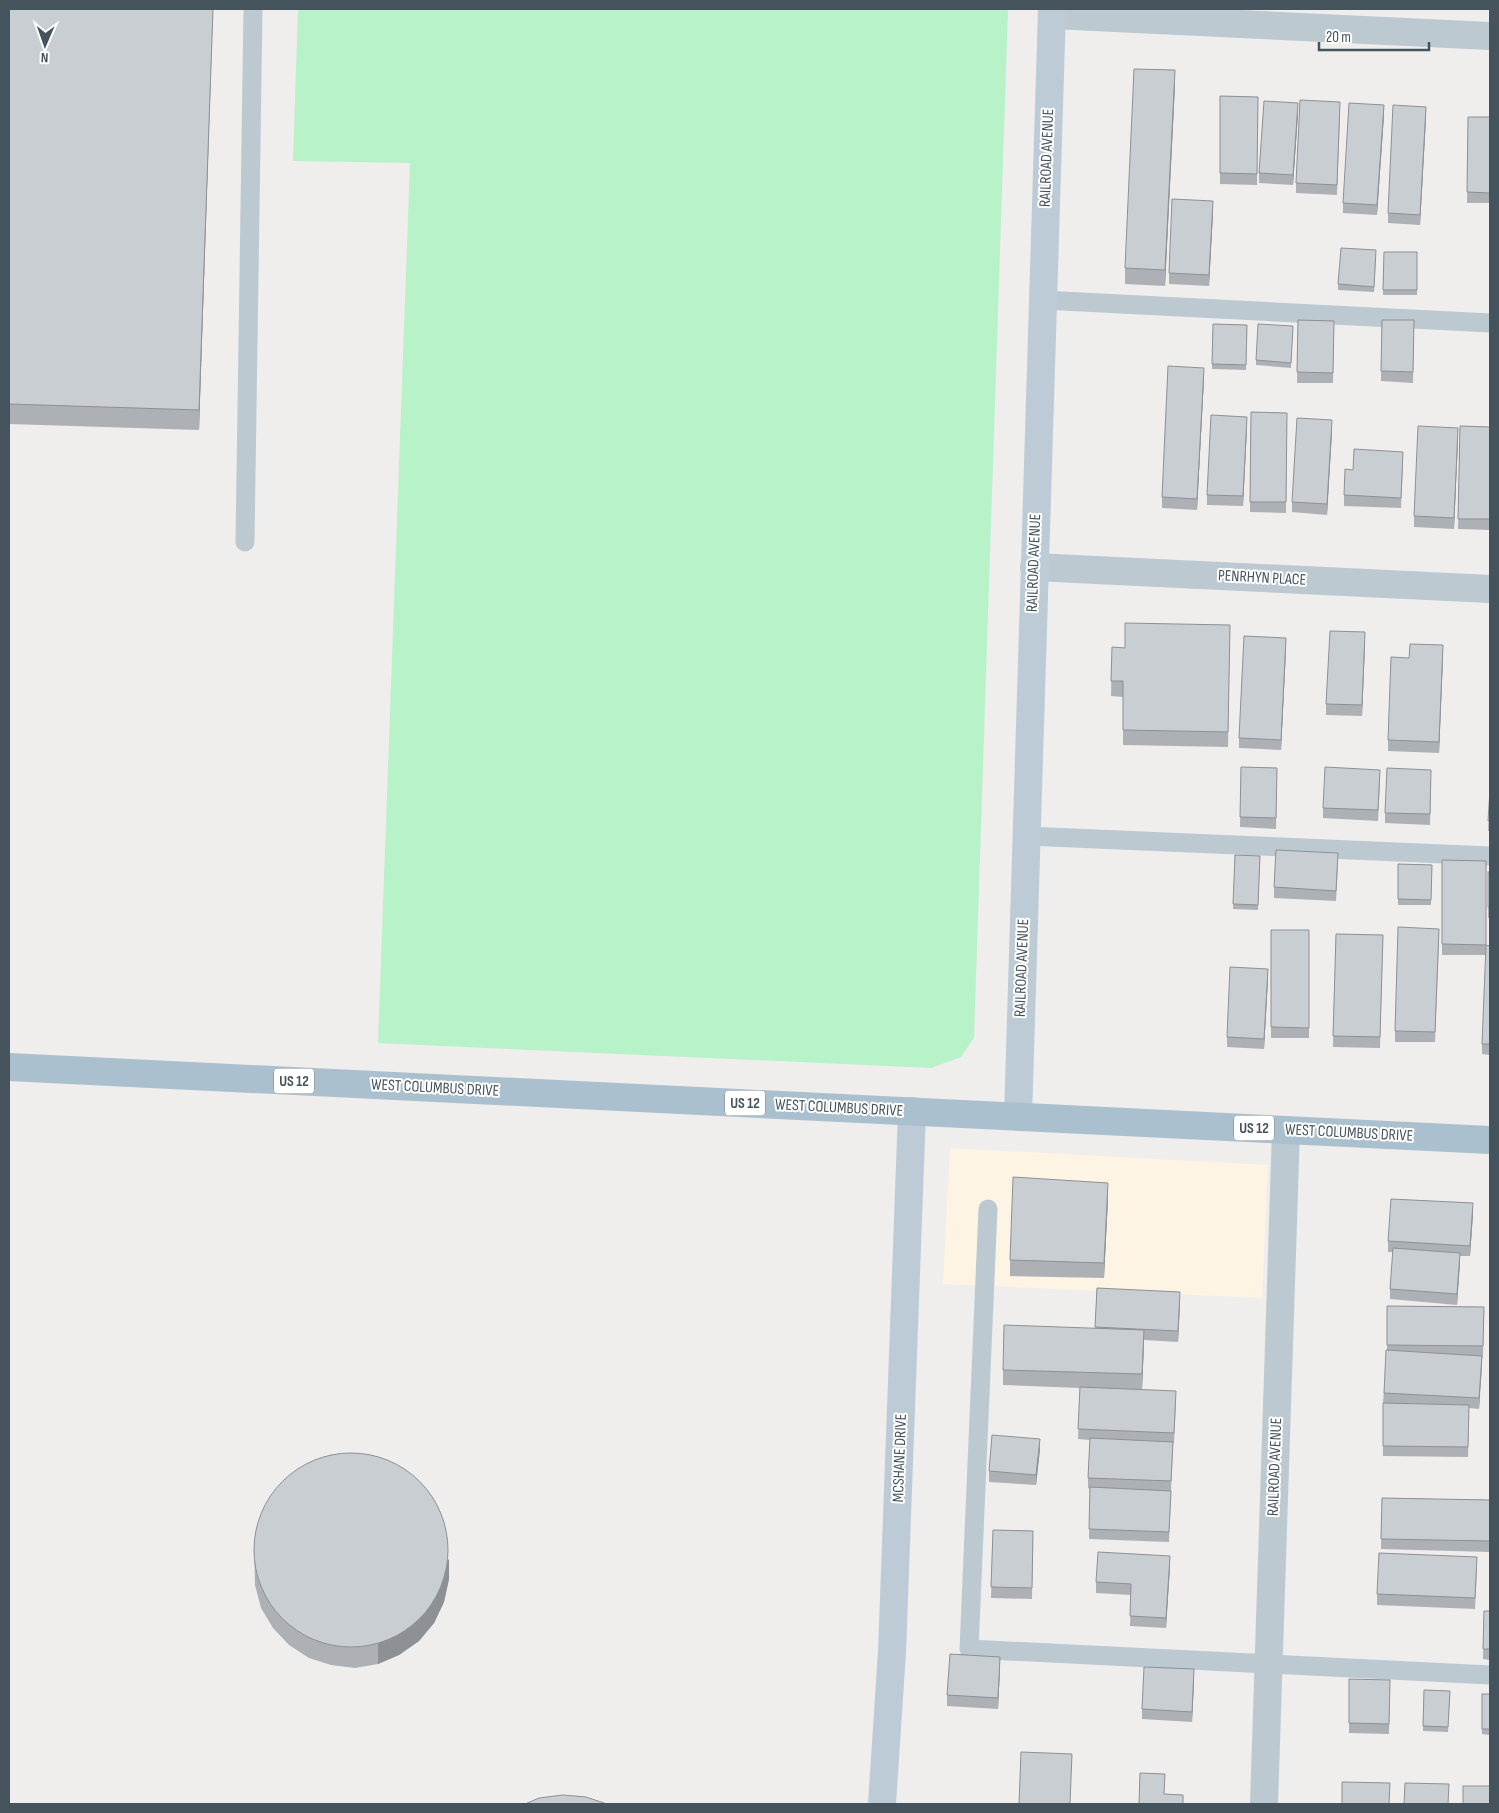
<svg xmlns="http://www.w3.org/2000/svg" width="1499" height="1813" font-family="'Sofia Sans Condensed',sans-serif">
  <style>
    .commercial { fill: #fdf4e4 }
    .green { fill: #b7f2c9 }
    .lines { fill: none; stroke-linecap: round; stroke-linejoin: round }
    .lane { stroke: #bcc9d1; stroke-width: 19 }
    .street { stroke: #bcc9d1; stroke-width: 28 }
    .secondary { stroke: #bccbd6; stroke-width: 28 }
    .primary { stroke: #aac0cf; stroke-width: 28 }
    .wall { fill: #adb1b5 }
    .shaded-wall { fill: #8d9094 }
    .building { fill: #c9ced3; stroke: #8d9094 }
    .labels { text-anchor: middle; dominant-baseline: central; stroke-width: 4; stroke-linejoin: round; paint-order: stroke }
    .shield { fill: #fff; stroke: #7c878d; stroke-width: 1 }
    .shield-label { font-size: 15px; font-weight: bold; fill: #44535c }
    .street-label { font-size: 16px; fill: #44535c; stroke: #fff }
  </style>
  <rect width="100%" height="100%" fill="#f0eded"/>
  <polygon class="commercial" points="950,1148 1268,1165 1262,1298 943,1284"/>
  <polygon class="green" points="298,9 1008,9 974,1038 961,1057 931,1068 378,1043 410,163 293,161"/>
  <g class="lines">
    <g class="lane">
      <polyline points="1043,300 1490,323"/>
      <polyline points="245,542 253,9"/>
      <polyline points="1026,836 1490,856"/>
      <polyline points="988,1209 969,1649 1490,1675"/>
    </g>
    <g class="street">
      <polyline points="1052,15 1490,36"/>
      <polyline points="1034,567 1490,589"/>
      <polyline points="1264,1804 1286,1130"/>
    </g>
    <g class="secondary">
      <polyline points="1018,1117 1052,9"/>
      <polyline points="882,1804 892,1652 912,1111"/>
    </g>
    <polyline class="primary" points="9,1067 1490,1140"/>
  </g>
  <g class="wall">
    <polygon points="9,9 213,9 199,430 9,424"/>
    <polygon points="1175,85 1165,286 1125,284 1125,268"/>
    <polygon points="1220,96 1258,97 1257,185 1220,184"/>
    <polygon points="1340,113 1337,195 1296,193 1296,183"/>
    <polygon points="1298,114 1293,185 1259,183 1259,173"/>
    <polygon points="1384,115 1377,215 1343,213 1343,203"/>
    <polygon points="1426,117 1420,225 1388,223 1388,213"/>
    <polygon points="1468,117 1490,117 1490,203 1467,203"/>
    <polygon points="1213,212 1209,286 1169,284 1169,273"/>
    <polygon points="1384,252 1417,252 1417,295 1383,295"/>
    <polygon points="1376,256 1374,292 1338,290 1338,284"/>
    <polygon points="1298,320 1334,321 1333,383 1297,383"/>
    <polygon points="1382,320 1414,320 1413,383 1381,381"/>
    <polygon points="1213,324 1247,325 1246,370 1212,369"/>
    <polygon points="1293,326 1291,368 1256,365 1256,360"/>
    <polygon points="1204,378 1197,510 1162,508 1162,497"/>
    <polygon points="1251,412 1287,413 1286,513 1250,512"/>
    <polygon points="1460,426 1490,427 1490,530 1458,529"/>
    <polygon points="1247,427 1243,506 1207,505 1207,495"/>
    <polygon points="1332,431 1327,515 1292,512 1292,502"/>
    <polygon points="1458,439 1454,529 1414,527 1414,516"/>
    <polygon points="1403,462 1401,508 1344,506 1344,495 1353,470"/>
    <polygon points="1230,625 1228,747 1123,745 1123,697 1111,696 1112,647 1125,648"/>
    <polygon points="1365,643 1362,716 1326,715 1326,704"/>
    <polygon points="1286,649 1281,750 1239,748 1239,738"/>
    <polygon points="1443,656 1439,753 1388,751 1388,740 1409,658"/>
    <polygon points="1241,767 1277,768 1276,829 1240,827"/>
    <polygon points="1380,780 1378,821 1323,818 1323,808"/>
    <polygon points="1431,780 1430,825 1385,823 1385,813"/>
    <polygon points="1490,790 1490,831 1488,831"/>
    <polygon points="1235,855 1260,856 1258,910 1233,909"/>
    <polygon points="1442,860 1486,861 1486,955 1442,955"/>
    <polygon points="1338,864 1336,901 1274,898 1274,887"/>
    <polygon points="1398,864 1432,865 1431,905 1398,905"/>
    <rect x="1488" y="872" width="2" height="46"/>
    <rect x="1271" y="930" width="38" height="108"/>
    <polygon points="1336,934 1383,935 1380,1048 1333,1047"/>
    <polygon points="1439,939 1435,1042 1395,1042 1395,1031"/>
    <polygon points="1490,946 1490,1055 1482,1054 1482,1044"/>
    <polygon points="1268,979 1264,1049 1227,1047 1227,1037"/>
    <polygon points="1108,1199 1104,1278 1010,1276 1010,1260"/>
    <polygon points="1473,1214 1470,1256 1460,1256 1457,1305 1390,1299 1390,1289 1393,1252 1388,1252 1388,1241"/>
    <polygon points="1097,1288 1180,1303 1178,1342 1144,1340 1142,1390 1176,1401 1174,1443 1173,1443 1169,1542 1089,1539 1090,1489 1088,1488 1088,1478 1090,1440 1078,1439 1080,1388 1003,1385 1003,1370 1095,1328"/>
    <polygon points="1387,1306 1484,1307 1483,1357 1482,1357 1479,1409 1469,1408 1468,1457 1383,1456 1383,1403 1387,1350"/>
    <polygon points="1040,1449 1036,1485 989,1482 989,1471"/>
    <polygon points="1382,1498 1490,1500 1490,1552 1381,1549"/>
    <polygon points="993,1530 1033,1531 1032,1599 991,1598"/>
    <polygon points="254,1542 449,1579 444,1602 434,1623 419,1641 399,1655 378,1664 355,1668 331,1665 309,1658 289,1645 273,1628 261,1608 255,1585"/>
    <polygon points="1170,1566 1166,1628 1130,1626 1131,1595 1096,1593 1096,1582"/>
    <polygon points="1477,1568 1475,1609 1377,1605 1377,1594"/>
    <polygon points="1484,1611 1490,1611 1490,1660 1483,1659"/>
    <polygon points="1000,1668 998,1709 947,1706 947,1695"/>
    <polygon points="1349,1679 1390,1680 1389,1734 1349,1733"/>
    <polygon points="1194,1680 1192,1722 1142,1719 1142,1709"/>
    <polygon points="1424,1690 1450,1691 1448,1732 1423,1731"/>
    <polygon points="1482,1694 1490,1694 1490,1735 1482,1734"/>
  </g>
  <g class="shaded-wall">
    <polygon points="213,9 199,430 199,410"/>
    <polygon points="1175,70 1175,85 1165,286 1165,270"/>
    <polygon points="1298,103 1298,114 1293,185 1293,175"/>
    <polygon points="1384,105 1384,115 1377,215 1377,205"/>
    <polygon points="1426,107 1426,117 1420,225 1420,215"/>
    <polygon points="1213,201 1213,212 1209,286 1209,275"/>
    <polygon points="1204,368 1204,378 1197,510 1197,499"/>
    <polygon points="1247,417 1247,427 1243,506 1243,496"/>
    <polygon points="1332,420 1332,431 1327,515 1327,504"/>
    <polygon points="1458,428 1458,439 1454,529 1454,518"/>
    <polygon points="1365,632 1365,643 1362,716 1362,705"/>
    <polygon points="1286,638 1286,649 1281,750 1281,740"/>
    <polygon points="1443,645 1443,656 1439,753 1439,742"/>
    <polygon points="1268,969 1268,979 1264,1049 1264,1039"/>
    <polygon points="1108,1183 1108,1199 1104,1278 1104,1263"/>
    <polygon points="1473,1203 1473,1214 1470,1256 1470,1246"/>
    <polygon points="1460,1253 1460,1264 1457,1305 1457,1294"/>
    <polygon points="1180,1292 1180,1303 1178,1342 1178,1331"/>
    <polygon points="1144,1330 1144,1345 1142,1390 1142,1374"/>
    <polygon points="1482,1356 1482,1366 1479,1409 1479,1398"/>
    <polygon points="1040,1439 1040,1449 1036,1485 1036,1475"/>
    <polygon points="1170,1556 1170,1566 1166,1628 1166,1618"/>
    <polygon points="449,1559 449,1579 444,1602 434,1623 419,1641 399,1655 378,1664 378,1644"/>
    <polygon points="1000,1657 1000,1668 998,1709 998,1698"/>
    <polygon points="1194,1669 1194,1680 1192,1722 1192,1712"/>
  </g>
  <g class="building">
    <polygon points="9,9 213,9 199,410 9,404"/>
    <polygon points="1134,69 1175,70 1165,270 1125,268"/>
    <polygon points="1220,96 1258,97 1257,174 1220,173"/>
    <polygon points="1300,100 1340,102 1337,185 1296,183"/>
    <polygon points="1264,101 1298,103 1293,175 1259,173"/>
    <polygon points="1349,103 1384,105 1377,205 1343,203"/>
    <polygon points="1393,105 1426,107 1420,215 1388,213"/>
    <polygon points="1468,117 1490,117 1490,193 1467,192"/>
    <polygon points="1172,199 1213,201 1209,275 1169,273"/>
    <polygon points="1341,248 1376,250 1374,287 1338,284"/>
    <polygon points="1384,252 1417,252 1417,290 1383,290"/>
    <polygon points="1298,320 1334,321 1333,373 1297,372"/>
    <polygon points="1382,320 1414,320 1413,372 1381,371"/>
    <polygon points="1213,324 1247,325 1246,365 1212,364"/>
    <polygon points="1258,324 1293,326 1291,363 1256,360"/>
    <polygon points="1168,366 1204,368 1197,499 1162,497"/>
    <polygon points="1251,412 1287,413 1286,502 1250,502"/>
    <polygon points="1211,415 1247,417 1243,496 1207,495"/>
    <polygon points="1297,418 1332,420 1327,504 1292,502"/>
    <polygon points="1418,426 1458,428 1454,518 1414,516"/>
    <polygon points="1460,426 1490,427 1490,519 1458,519"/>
    <polygon points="1354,449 1403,452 1401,498 1344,495 1345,469 1353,470"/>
    <polygon points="1125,623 1230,625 1228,732 1123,730 1123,681 1111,681 1112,647 1125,648"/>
    <polygon points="1330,631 1365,632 1362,705 1326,704"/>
    <polygon points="1244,636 1286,638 1281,740 1239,738"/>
    <polygon points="1410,644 1443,645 1439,742 1388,740 1391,657 1409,658"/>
    <polygon points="1241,767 1277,768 1276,818 1240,817"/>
    <polygon points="1325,767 1380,770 1378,810 1323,808"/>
    <polygon points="1387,768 1431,770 1430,814 1385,813"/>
    <polygon points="1490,790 1490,821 1488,821"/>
    <polygon points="1276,850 1338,853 1336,891 1274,887"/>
    <polygon points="1235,855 1260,856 1258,905 1233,904"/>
    <polygon points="1442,860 1486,861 1486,945 1442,944"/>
    <polygon points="1398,864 1432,865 1431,900 1398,899"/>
    <rect x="1488" y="872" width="2" height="35"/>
    <polygon points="1398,927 1439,929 1435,1032 1395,1031"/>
    <polygon points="1271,930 1309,930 1309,1028 1271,1027"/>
    <polygon points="1336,934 1383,935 1380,1037 1333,1036"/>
    <polygon points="1486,945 1490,946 1490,1044 1482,1044"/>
    <polygon points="1230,967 1268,969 1264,1039 1227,1037"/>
    <polygon points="1013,1177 1108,1183 1104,1263 1010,1260"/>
    <polygon points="1391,1199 1473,1203 1470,1246 1388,1241"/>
    <polygon points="1393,1248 1460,1253 1457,1294 1390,1289"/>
    <polygon points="1097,1288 1180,1292 1178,1331 1095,1327"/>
    <polygon points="1387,1306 1484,1307 1483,1346 1387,1345"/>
    <polygon points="1004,1325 1144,1330 1142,1374 1003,1370"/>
    <polygon points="1386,1350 1482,1356 1479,1398 1384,1393"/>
    <polygon points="1080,1387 1176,1391 1174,1433 1078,1429"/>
    <polygon points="1383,1403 1469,1405 1468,1447 1383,1446"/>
    <polygon points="992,1435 1040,1439 1036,1475 989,1471"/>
    <polygon points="1090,1438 1173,1442 1171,1481 1088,1478"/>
    <circle cx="351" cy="1550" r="97"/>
    <polygon points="1090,1487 1171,1491 1169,1532 1089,1529"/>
    <polygon points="1382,1498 1490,1500 1490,1541 1381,1539"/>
    <polygon points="993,1530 1033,1531 1032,1588 991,1587"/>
    <polygon points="1098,1552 1170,1556 1166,1618 1130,1616 1131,1584 1096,1582"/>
    <polygon points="1379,1553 1477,1557 1475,1598 1377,1594"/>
    <polygon points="1484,1611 1490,1611 1490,1649 1483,1649"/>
    <polygon points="950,1654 1000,1657 998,1698 947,1695"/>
    <polygon points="1144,1667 1194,1669 1192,1712 1142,1709"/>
    <polygon points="1349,1679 1390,1680 1389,1724 1349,1723"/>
    <polygon points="1424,1690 1450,1691 1448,1727 1423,1726"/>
    <rect x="1482" y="1694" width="8" height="35"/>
    <polygon points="1021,1752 1072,1754 1070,1804 1019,1804"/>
    <polygon points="1140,1773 1165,1774 1164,1794 1183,1795 1183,1804 1139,1804"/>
    <polygon points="1342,1782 1390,1783 1389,1804 1342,1804"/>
    <polygon points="1405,1783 1449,1784 1448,1804 1404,1804"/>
    <rect x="1463" y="1786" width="27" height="18"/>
    <polygon points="563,1795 586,1797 607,1804 525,1804 539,1798"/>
  </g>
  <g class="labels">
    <g class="shield">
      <rect x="274" y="1068.5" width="40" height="25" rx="4"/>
      <rect x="725" y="1090.5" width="40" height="25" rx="4"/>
      <rect x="1234" y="1115.5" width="40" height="25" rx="4"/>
    </g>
    <g class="shield-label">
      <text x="294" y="1081">US 12</text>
      <text x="745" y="1103">US 12</text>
      <text x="1254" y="1128">US 12</text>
    </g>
    <g class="street-label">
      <text transform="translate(1047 158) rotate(-88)">RAILROAD AVENUE</text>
      <text transform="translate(1034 563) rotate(-88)">RAILROAD AVENUE</text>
      <text transform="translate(1262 578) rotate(3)">PENRHYN PLACE</text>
      <text transform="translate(1022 968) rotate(-88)">RAILROAD AVENUE</text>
      <text transform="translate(435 1088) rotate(3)">WEST COLUMBUS DRIVE</text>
      <text transform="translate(839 1108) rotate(3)">WEST COLUMBUS DRIVE</text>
      <text transform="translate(1349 1133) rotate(3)">WEST COLUMBUS DRIVE</text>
      <text transform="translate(900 1458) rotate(-88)">MCSHANE DRIVE</text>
      <text transform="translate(1275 1467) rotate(-88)">RAILROAD AVENUE</text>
    </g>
  </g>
  <rect width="1499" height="1813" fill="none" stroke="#44535c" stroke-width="20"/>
  <g transform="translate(45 45) rotate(182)" stroke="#ffffff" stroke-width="4" paint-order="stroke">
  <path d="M0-4L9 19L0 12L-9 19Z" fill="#44535c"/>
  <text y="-8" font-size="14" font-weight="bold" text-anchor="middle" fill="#44535c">N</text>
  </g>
  <path d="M1319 42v8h110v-8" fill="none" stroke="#44535c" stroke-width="2.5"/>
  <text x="1326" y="42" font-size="15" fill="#44535c" stroke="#ffffff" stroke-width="4" paint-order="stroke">20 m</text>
</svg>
